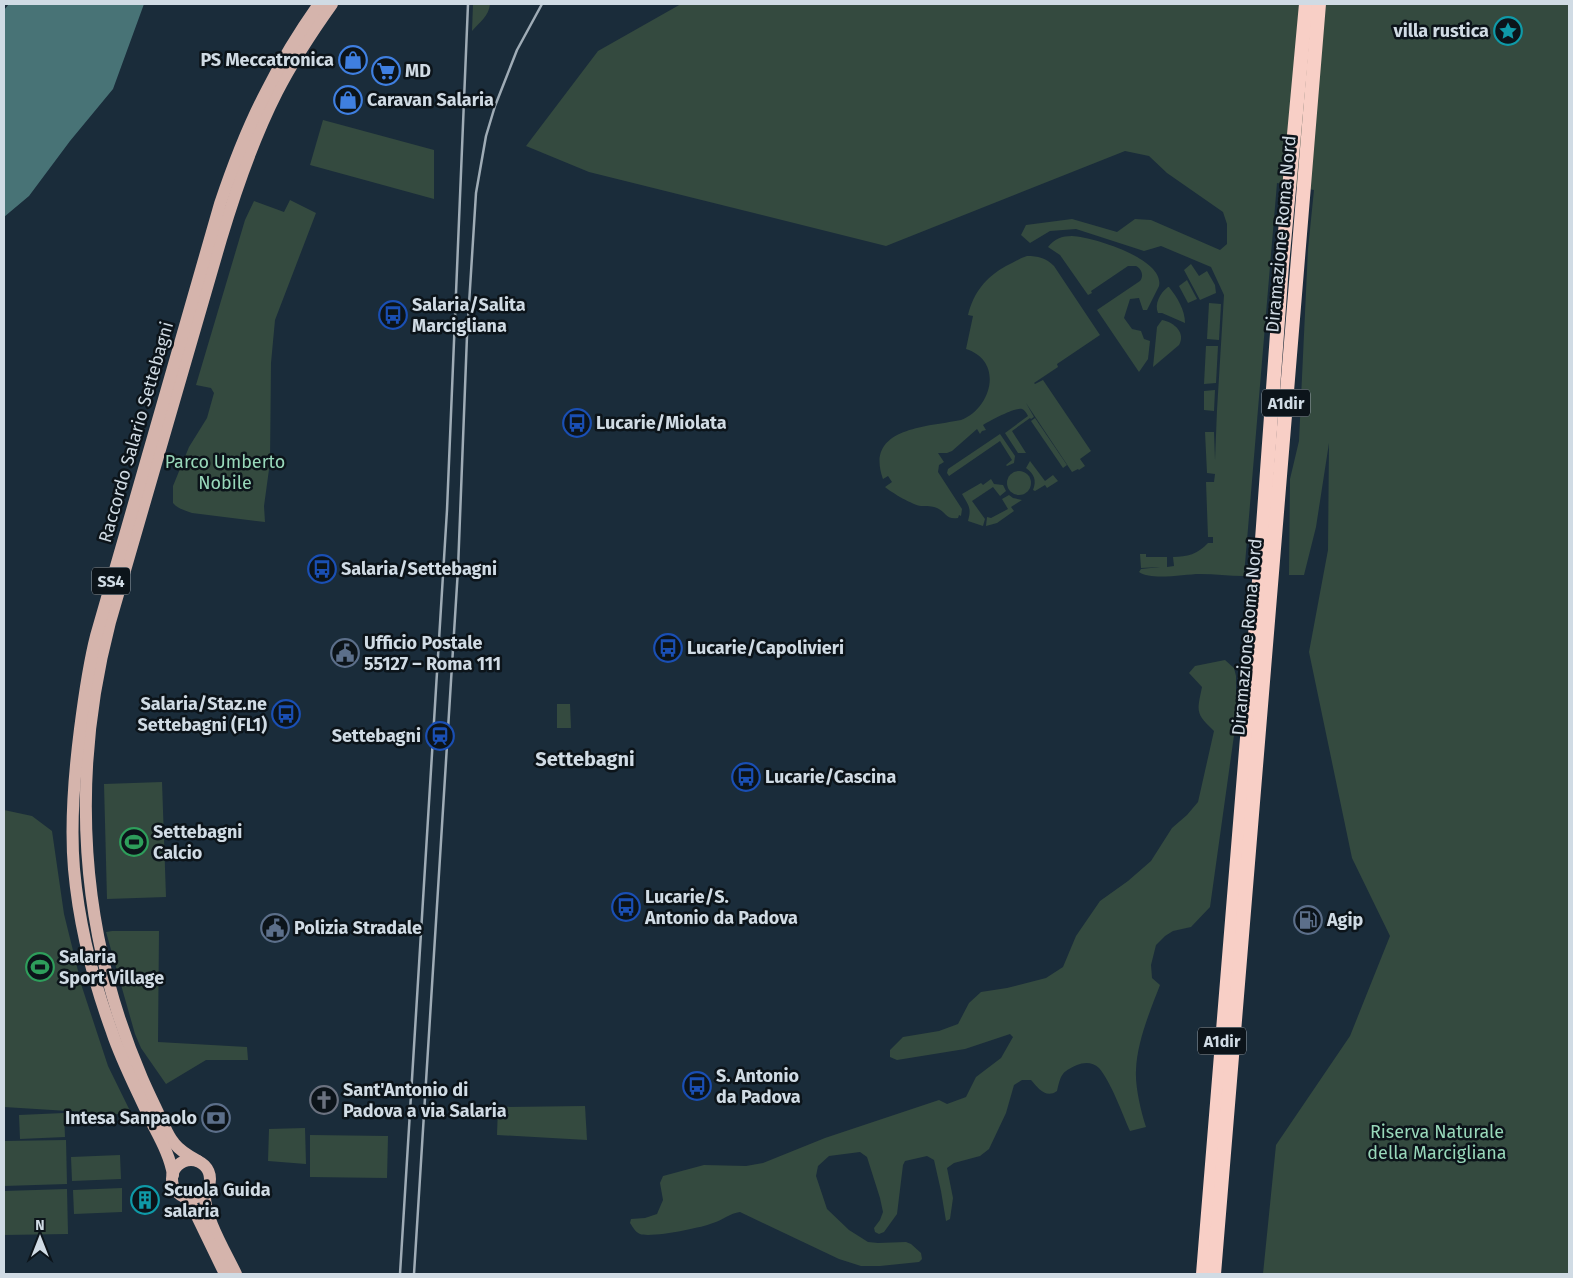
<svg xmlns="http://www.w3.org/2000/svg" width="1573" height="1278" font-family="'Fira Sans',sans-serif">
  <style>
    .green { fill: #344a3f }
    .water { fill: #487376 }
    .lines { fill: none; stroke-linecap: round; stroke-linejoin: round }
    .primary { stroke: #d5b4ac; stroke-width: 12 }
    .highway { stroke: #f8cfc6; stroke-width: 14 }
    .rail { stroke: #9facb6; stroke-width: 2.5 }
    .labels { text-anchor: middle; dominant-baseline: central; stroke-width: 5; stroke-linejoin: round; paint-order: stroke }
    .shield { fill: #0c141a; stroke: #959fa7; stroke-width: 1 }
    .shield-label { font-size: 16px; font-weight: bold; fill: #d0dbe4 }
    .poi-label { font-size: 18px; font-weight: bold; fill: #d0dbe4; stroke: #0c141a; text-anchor: start }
    .street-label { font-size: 18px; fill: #d0dbe4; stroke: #0c141a }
    .park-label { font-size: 18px; fill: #98d8ba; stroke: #0c141a }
    .quarter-label { font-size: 20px; font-weight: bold; fill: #d0dbe4; stroke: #0c141a }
  </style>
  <rect width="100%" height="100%" fill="#1a2c3a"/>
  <g class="green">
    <path d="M473,4H490C489,16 479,23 472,31Z"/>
    <path d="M681,4H1569V1274H1263L1276,1145L1350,1036L1390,936L1352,858L1309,652L1328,550L1329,443L1316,527L1304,575H1289L1290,479L1299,441L1308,249L1314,190L1277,183L1244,576C1229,576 1215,574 1200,574C1184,574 1152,581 1139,572L1141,569L1160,567L1141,568L1140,554H1146V557H1167V567L1174,566L1173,557C1187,557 1198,554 1208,543H1213V537H1208L1206,482H1214L1215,474L1207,473L1205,432H1214L1215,460L1217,410L1224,295L1211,267L1161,246L1144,251L1076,229L1050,231L1030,243L1021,235L1026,225L1072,219L1117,232L1135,219L1151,220L1220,250L1227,244V224L1223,212L1167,173L1149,156L1125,151L886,246L589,172L526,146L598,51Z"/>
    <polygon points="323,120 434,150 434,199 310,165"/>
    <path d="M290,200L316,213L275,320L271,363L270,462L264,506L265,522L192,513C184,510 178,509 173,503V486L189,447L207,418L214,393L211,388L196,385L245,220L254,201L284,212Z"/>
    <path d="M1072,236C1093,237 1165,259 1159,286L1147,310H1143L1139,298L1130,299L1124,318L1132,329L1141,331L1144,339L1150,341L1148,359L1139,372L1097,310L1140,281C1144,276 1142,269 1136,266H1128L1091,291L1092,293L1088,295L1060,255L1048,247C1054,239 1062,236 1072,236Z"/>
    <path d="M1027,256C1038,256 1046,258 1054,266L1100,335L1057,364L1058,367L1034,383L1035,384L1043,380L1091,451L1080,459L1085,466L1079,470L1078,469L1072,472L1026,403L1034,417L1031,419L1030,418L1012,431L1026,453H1018L1005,433L1028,416C1027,414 1025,410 1022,409C1015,407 990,421 983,425L986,430L982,431L980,434L977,429L952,451L947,453H938L944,462L939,465L938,472L962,509L961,516L959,515L958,518C946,520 946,512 937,508C931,506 928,506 921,506C913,505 892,493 885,487L892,482L888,476L883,479C864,427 928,427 961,420C992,408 1004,361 966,349L973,316L968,315C974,292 985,278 1006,266C1013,263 1020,258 1027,256Z"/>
    <polygon points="1191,264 1199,276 1207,271 1215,285 1216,293 1200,300 1184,270"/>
    <polygon points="1187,280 1197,299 1188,303 1179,286"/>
    <path d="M1168,287H1169C1177,297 1185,310 1185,323L1162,313H1158C1154,304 1160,293 1168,287Z"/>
    <polygon points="1209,303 1221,304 1219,340 1207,339"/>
    <path d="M1162,320C1174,322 1186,333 1179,345L1153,367L1157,327Z"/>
    <polygon points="1206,346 1218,346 1216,383 1204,384"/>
    <polygon points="1215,390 1214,411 1204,410 1204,391"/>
    <polygon points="1035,418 1067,465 1063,468 1031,421"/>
    <polygon points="1000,434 1015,456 1014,463 1007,466 1006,465 1012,460 1000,441 949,476 947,473 948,469"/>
    <path d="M1030,461L1045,481L1053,475L1058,481L1047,488L1045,485L1035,491L1033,490C1037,480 1034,474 1026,468Z"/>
    <circle cx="1019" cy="483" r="12"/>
    <path d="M991,479L994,484L1003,485L1006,491L1000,496L993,487L972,501L985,519L983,526L968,521C972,507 968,505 962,494L981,483L983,485Z"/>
    <polygon points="1009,495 1013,498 1022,500 1011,507 1014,511 997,523 986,526 987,517 991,518 1008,509 1002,499"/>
    <path d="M1225,660L1234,668L1236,676V721L1210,907L1191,927L1173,931L1165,936L1156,945L1151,965L1152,978L1160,985C1150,1011 1137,1042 1136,1070C1135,1087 1141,1111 1146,1127L1130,1131C1122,1113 1111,1082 1099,1068C1093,1062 1084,1062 1077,1065C1061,1072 1061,1075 1057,1091C1046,1099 1038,1088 1031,1080H1022L1014,1085L1006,1113L989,1149L980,1156L954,1163L947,1168L953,1198L950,1219L946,1221L941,1191L934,1160L927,1156L905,1161L903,1165L897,1214L884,1232L879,1234L875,1232L874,1228L880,1220L883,1212L880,1198L867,1157L860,1152L829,1156L818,1166L816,1176L827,1209L849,1230L868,1242L878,1243L906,1242L911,1244L921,1253L922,1259L919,1262L880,1266H861L839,1259L740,1212C730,1213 723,1220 713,1223C701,1228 651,1238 640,1234C635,1232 633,1227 630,1223L631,1219L645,1218L657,1214L663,1200L660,1183L663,1176L704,1165L746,1166L763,1163L825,1138L939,1100L947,1104L966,1097L976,1077L1001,1058L1013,1037L1010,1034L965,1049L897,1060L890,1057V1050L903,1037L939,1031L958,1024L969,1003L981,992L1007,988L1046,978L1063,967L1076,936L1100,901L1128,881L1151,861L1172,828L1187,815L1198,802L1214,731C1195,713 1197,712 1202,687L1189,673L1195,666Z"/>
    <polygon points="557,704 570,704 571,728 557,728"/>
    <polygon points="162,782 166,897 107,899 104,784"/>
    <polygon points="4,810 32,816 52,831 64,914 82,987 108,1066 132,1115 4,1107"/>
    <polygon points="112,931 159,931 158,1042 247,1047 248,1060 206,1060 166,1084 141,1048 135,1034 106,932"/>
    <polygon points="585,1106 587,1140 497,1135 498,1107"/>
    <polygon points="64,1113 65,1137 20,1139 19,1115"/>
    <polygon points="305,1128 306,1164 268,1161 269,1129"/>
    <polygon points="310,1135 388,1136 387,1178 310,1177"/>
    <polygon points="66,1140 67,1184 4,1186 4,1141"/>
    <polygon points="120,1155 121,1179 72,1181 71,1157"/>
    <polygon points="122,1188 122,1212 74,1214 73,1190"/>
    <polygon points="67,1189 68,1234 4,1235 4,1191"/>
  </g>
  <polygon class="water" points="9,4 144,4 113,89 70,141 29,196 4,217 4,10"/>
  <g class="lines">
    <g class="primary">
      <circle cx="191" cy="1179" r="19"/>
      <path d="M198,1161C189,1156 180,1151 174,1143C168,1136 165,1127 161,1119C155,1106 148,1092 142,1078C79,932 70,775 110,622L221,239C236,189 253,139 277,92C293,61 312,32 332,4"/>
      <path d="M173,1175C170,1155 159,1137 150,1119C137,1090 122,1062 112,1032C93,980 79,925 74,869C70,823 74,776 80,729C84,698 88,667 96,636L220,204C233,165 248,126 267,90C282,60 300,31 319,4"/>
      <path d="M205,1193C203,1215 226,1253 236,1274"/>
      <polyline points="186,1198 193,1208 225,1274"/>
    </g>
    <g class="highway">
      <polyline points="1203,1274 1252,677 1282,265 1306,4"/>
      <polyline points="1214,1274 1319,4"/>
    </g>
    <g class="rail">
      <polyline points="400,1274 447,510 468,4"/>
      <polyline points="414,1274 458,569 467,336 476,193 486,136 495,106 517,50 542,4"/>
    </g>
  </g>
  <defs>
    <symbol id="sight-ring" viewBox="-11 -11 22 22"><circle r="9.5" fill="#0c141a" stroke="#0f9aa8" stroke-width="1.5"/><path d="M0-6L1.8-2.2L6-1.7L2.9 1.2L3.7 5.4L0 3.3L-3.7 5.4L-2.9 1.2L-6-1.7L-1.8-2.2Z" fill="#0f9aa8"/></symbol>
    <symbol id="shop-ring" viewBox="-11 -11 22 22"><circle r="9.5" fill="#0c141a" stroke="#3f7fe0" stroke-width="1.5"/><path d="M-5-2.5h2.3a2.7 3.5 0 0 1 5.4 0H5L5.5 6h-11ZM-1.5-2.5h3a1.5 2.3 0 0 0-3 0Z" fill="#3f7fe0"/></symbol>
    <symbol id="supermarket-ring" viewBox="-11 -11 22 22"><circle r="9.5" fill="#0c141a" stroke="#3f7fe0" stroke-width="1.5"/><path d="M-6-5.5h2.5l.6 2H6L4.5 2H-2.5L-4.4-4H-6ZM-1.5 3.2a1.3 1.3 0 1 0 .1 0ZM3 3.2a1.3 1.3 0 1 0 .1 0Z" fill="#3f7fe0"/></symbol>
    <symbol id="bus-ring" viewBox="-11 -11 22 22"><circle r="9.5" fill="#0c141a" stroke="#1a4fb4" stroke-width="1.5"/><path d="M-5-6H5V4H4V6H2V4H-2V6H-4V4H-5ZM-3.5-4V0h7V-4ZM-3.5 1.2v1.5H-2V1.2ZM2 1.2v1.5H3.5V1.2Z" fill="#1a4fb4"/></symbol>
    <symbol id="civic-ring" viewBox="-11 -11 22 22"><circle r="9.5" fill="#0c141a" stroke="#5c6f8a" stroke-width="1.5"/><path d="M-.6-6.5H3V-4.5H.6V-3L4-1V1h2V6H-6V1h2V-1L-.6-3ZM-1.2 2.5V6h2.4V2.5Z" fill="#5c6f8a"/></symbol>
    <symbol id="station-ring" viewBox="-11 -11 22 22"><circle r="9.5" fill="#0c141a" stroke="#1a4fb4" stroke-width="1.5"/><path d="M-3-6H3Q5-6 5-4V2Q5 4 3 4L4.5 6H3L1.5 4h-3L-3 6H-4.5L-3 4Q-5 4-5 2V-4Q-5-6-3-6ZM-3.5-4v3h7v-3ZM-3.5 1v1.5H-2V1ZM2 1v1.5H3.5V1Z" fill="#1a4fb4"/></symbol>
    <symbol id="stadium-ring" viewBox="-11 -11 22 22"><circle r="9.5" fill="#0c141a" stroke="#2e9e5b" stroke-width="1.5"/><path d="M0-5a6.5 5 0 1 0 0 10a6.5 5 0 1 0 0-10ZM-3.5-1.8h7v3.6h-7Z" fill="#2e9e5b"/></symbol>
    <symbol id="fuel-ring" viewBox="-11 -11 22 22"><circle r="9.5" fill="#0c141a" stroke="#5c6f8a" stroke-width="1.5"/><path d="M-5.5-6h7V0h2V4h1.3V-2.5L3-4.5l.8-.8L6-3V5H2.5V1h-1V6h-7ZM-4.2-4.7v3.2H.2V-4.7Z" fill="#5c6f8a"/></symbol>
    <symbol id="church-ring" viewBox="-11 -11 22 22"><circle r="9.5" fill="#0c141a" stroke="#6b7280" stroke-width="1.5"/><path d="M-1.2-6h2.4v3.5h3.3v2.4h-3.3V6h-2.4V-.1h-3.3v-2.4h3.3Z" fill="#6b7280"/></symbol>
    <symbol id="bank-ring" viewBox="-11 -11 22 22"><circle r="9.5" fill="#0c141a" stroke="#5c6f8a" stroke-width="1.5"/><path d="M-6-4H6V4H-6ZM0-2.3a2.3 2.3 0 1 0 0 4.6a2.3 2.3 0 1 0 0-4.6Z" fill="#5c6f8a"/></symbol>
    <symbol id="building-ring" viewBox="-11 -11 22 22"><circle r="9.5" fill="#0c141a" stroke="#0f9aa8" stroke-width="1.5"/><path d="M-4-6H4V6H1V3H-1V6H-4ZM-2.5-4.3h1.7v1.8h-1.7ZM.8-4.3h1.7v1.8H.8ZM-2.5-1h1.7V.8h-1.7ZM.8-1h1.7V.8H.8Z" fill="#0f9aa8"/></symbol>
  </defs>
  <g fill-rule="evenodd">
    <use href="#sight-ring" x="1492" y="15" width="32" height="32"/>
    <use href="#shop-ring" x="337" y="44" width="32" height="32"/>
    <use href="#supermarket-ring" x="370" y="55" width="32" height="32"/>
    <use href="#shop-ring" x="332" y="84" width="32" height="32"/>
    <use href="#bus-ring" x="377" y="299" width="32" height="32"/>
    <use href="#bus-ring" x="561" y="407" width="32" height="32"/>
    <use href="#bus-ring" x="306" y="553" width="32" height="32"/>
    <use href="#bus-ring" x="652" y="632" width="32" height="32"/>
    <use href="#civic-ring" x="329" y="637" width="32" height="32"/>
    <use href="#bus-ring" x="270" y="698" width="32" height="32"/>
    <use href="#station-ring" x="424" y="720" width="32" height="32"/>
    <use href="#bus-ring" x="730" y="761" width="32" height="32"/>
    <use href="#stadium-ring" x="118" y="826" width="32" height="32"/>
    <use href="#bus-ring" x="610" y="891" width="32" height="32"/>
    <use href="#fuel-ring" x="1292" y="904" width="32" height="32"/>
    <use href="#civic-ring" x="259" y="912" width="32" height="32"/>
    <use href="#stadium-ring" x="24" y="951" width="32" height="32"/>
    <use href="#bus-ring" x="681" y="1070" width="32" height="32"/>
    <use href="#church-ring" x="308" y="1084" width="32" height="32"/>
    <use href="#bank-ring" x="200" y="1102" width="32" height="32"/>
    <use href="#building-ring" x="129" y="1184" width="32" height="32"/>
  </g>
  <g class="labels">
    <g class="shield">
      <rect x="1262" y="389.5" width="48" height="27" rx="4"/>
      <rect x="92" y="567.5" width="38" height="27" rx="4"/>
      <rect x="1198" y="1027.5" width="48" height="27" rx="4"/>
    </g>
    <g class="shield-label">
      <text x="1286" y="403">A1dir</text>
      <text x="111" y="581">SS4</text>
      <text x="1222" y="1041">A1dir</text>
    </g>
    <g class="poi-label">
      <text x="1489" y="31" text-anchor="end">villa rustica</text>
      <text x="334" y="60" text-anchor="end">PS Meccatronica</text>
      <text x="405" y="71">MD</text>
      <text x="367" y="100">Caravan Salaria</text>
      <text x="412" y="305">Salaria/Salita<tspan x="412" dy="21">Marcigliana</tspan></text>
      <text x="596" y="423">Lucarie/Miolata</text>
      <text x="341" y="569">Salaria/Settebagni</text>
      <text x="364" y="643">Ufficio Postale<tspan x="364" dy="21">55127 – Roma 111</tspan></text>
      <text x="687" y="648">Lucarie/Capolivieri</text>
      <text x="267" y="704" text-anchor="end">Salaria/Staz.ne<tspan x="267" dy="21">Settebagni (FL1)</tspan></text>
      <text x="421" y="736" text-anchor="end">Settebagni</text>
      <text x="765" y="777">Lucarie/Cascina</text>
      <text x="153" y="832">Settebagni<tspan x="153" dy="21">Calcio</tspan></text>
      <text x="645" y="897">Lucarie/S.<tspan x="645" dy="21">Antonio da Padova</tspan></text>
      <text x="1327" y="920">Agip</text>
      <text x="294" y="928">Polizia Stradale</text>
      <text x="59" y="957">Salaria<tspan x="59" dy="21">Sport Village</tspan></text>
      <text x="716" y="1076">S. Antonio<tspan x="716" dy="21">da Padova</tspan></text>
      <text x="343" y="1090">Sant'Antonio di<tspan x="343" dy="21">Padova a via Salaria</tspan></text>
      <text x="197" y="1118" text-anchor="end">Intesa Sanpaolo</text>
      <text x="164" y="1190">Scuola Guida<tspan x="164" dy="21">salaria</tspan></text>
    </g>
    <g class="street-label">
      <text transform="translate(1281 234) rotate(-85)">Diramazione Roma Nord</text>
      <text transform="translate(136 432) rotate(-74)">Raccordo Salario Settebagni</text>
      <text transform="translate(1247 637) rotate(-85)">Diramazione Roma Nord</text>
    </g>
    <g class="park-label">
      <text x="225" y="462">Parco Umberto<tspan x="225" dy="21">Nobile</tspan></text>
      <text x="1437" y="1132">Riserva Naturale<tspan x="1437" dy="21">della Marcigliana</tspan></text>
    </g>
    <g class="quarter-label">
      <text x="585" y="759">Settebagni</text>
    </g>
  </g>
  <rect width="1573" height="1278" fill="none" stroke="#d0dbe4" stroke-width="10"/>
  <g transform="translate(40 1238)" stroke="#0c141a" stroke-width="4" paint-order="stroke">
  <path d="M0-4L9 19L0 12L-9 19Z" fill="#d0dbe4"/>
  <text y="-8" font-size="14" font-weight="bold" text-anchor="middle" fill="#d0dbe4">N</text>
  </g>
</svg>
